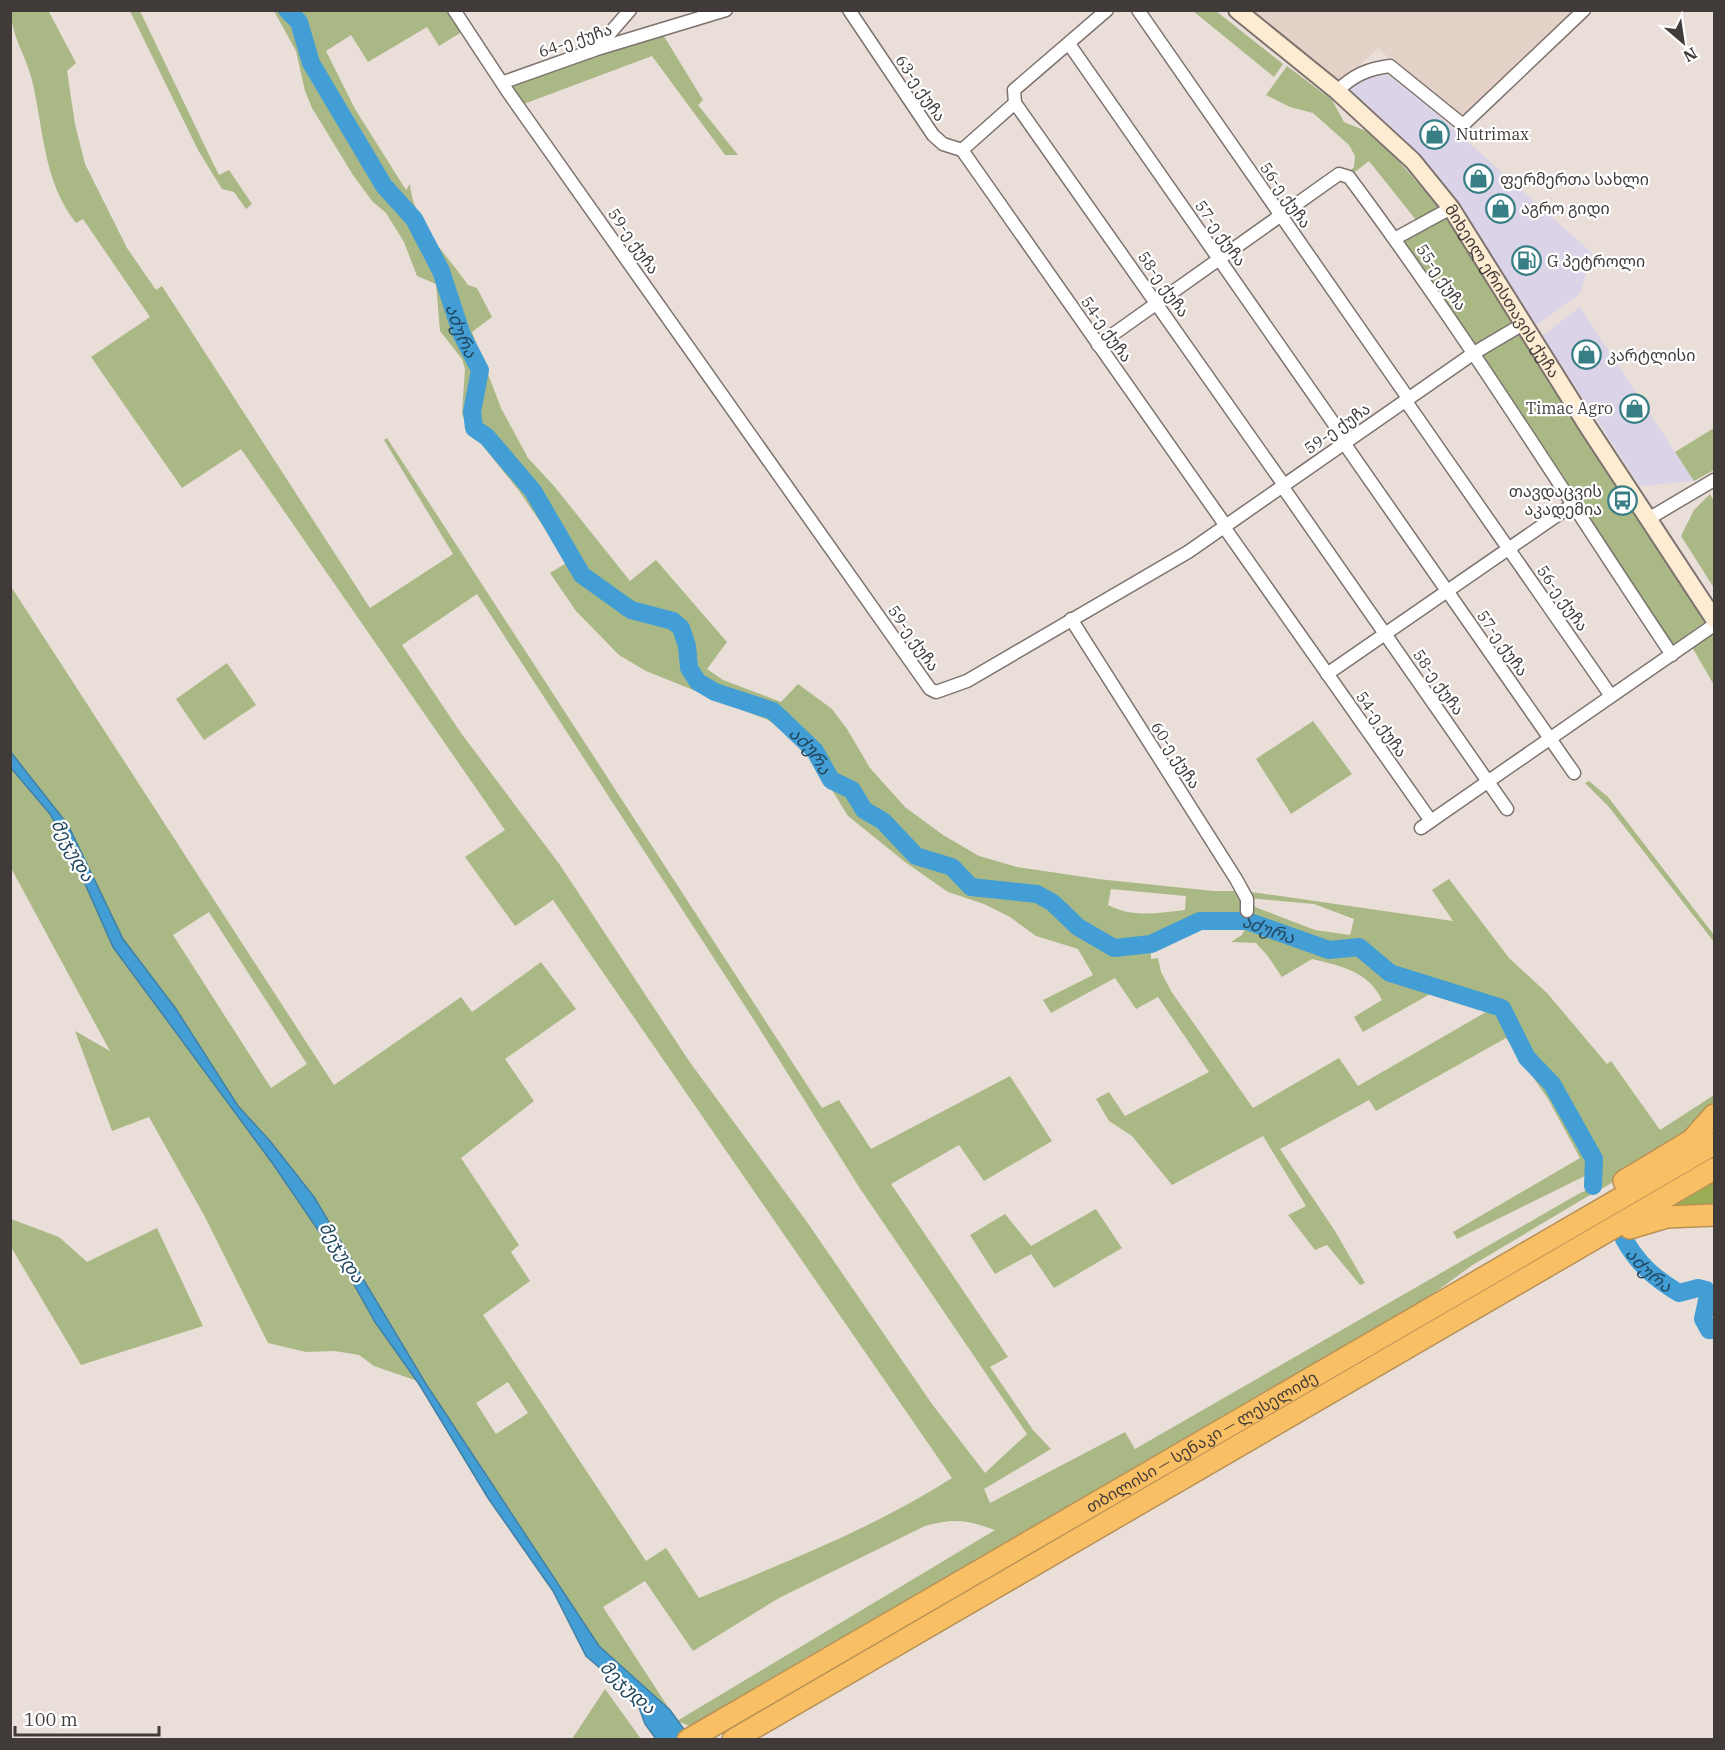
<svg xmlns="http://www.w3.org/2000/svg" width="1725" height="1750" font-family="'IBM Plex Serif','Noto Sans Georgian',serif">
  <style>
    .commercial { fill: #dbd3e8 }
    .built { fill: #e4d1c8 }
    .green { fill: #aab885; fill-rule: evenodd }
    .forest { fill: #98ad54 }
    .water { fill: #429ed4; stroke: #4180a6; stroke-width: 1.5 }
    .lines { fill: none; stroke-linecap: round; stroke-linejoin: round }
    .river { stroke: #429ed4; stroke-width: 18 }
    .minor-casing { stroke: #7d736e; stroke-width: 15 }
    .secondary-casing { stroke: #7d736e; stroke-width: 20 }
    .motorway-casing { stroke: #b89156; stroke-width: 24 }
    .minor { stroke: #fff; stroke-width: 12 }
    .secondary { stroke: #fdecd1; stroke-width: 16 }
    .motorway { stroke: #f9bf65; stroke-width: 21 }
    .labels { text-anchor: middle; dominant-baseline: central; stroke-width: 4.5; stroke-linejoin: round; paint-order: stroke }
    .street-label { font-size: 16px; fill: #403b39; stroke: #fff }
    .poi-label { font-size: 16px; fill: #403b39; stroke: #fff; text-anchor: start }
    .water-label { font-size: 18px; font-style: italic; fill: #224860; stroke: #fff }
  </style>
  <rect width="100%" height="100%" fill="#eaded9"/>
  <g class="commercial">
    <polygon points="1387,75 1421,100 1592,253 1580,294 1534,327 1417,153 1350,91 1360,79"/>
    <polygon points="1580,307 1694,481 1640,486 1542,336"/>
  </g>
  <polygon class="built" points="1245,11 1574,11 1466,113 1454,117 1378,48 1347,77 1335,82"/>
  <g class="green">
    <path d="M11,11H51L49,12L76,63L67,71L75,124L85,164L127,248L156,290L162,286L370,608L453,554L384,440L387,438L822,1108L839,1100L871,1149L1010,1076L1052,1141L984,1181L959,1145L891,1184L1008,1357L990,1367L1033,1430L1051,1449L984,1489L990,1503L1125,1432L1135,1449L1573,1197L1592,1187L1595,1192L1471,1266L1392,1324L692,1727L677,1721L995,1530C966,1520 955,1518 925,1526L779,1598L693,1651L645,1581L603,1607L670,1710L599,1646L426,1384L374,1366L359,1355L335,1351L306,1352L268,1343L205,1217L149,1117L112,1131L75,1031L110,1051L11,868L10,585L334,1085L461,997L472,1012L541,962L576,1009L505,1059L534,1101L461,1158L519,1245L511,1252L530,1281L483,1315L646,1561L666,1548L699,1598C788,1561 870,1530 952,1478L553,900L515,926L465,857L505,830L241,449L182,488L91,357L150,317L83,219L76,223C43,181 44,130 32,80C26,55 11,36 11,11ZM477,594L754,1020L859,1187L1027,1434L985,1473L932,1404L807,1222L689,1061L560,865L461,733L402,645ZM209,912L307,1064L271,1088L173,935ZM508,1382L528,1413L496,1434L476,1403Z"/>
    <polygon points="130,11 140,11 212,161 219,175 229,170 252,204 246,209 234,192 222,189 198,150"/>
    <path d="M274,11H451L465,30L439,46L427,27L368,62L351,35L326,51L355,109L406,190L410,184C413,222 447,255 468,285L477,288L492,317L472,332L501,408L528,458L554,486L630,581L656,560L727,642L707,669L723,680L781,702L798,684L832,709L847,729L870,768L905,807L943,835L979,856L1017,867L1098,879L1213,891H1239L1244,899L1243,921H1200L1151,944V959L1158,958L1161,972L1171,991L1253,1108L1339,1058L1358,1086L1486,1012L1432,993L1363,1032L1354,1017L1382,1000C1368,971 1341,966 1312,959L1282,977L1267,955L1256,943L1231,942L1242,935L1247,924L1328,953L1359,950L1392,977L1499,1009L1525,1060L1549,1084L1592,1159L1591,1173L1457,1239L1453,1232L1580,1158L1548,1099L1506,1038L1376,1111L1369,1100L1280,1149L1335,1231L1365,1283L1360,1285L1327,1245L1315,1250L1288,1215L1306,1206L1263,1136L1172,1185L1132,1136L1109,1121L1096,1099L1109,1092L1125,1116L1209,1072L1158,997L1136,1009L1115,978L1051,1013L1043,1000L1093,975L1078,949L1036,936L1010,917L984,904L948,892L905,862L848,816L814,761L797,741L768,720L646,671L619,655L576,611L550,573L568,562L519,491L470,430L462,414L465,369L462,359L440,331L436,284L417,276L404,242L386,213L372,201L353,175L312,108L305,91L296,51ZM1111,889L1186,896L1185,910C1158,913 1132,918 1108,905Z"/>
    <polygon points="1193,11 1216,11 1283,64 1274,77"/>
    <polygon points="662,33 703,100 698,105 738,155 725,155 652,56 521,105 515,95 512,81"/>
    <polygon points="1287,66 1332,100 1344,122 1376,135 1443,212 1420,225 1369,161 1351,175 1349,172 1354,167 1355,156 1349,145 1313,113 1290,107 1266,95"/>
    <polygon points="1445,214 1516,322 1475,347 1402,240"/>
    <polygon points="1521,331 1613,475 1619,503 1641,518 1706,621 1671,646 1474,357"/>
    <polygon points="1714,428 1714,470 1694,481 1675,452"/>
    <polygon points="1710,494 1714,501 1714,588 1681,536 1694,510"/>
    <polygon points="1712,633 1714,637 1714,685 1692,647"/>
    <polygon points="227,663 256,705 204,740 176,699"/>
    <polygon points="1313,721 1352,774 1291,814 1256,759"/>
    <polygon points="1589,781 1608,797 1714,935 1714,942 1609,807 1585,783"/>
    <polygon points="1449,879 1509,958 1547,993 1607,1064 1611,1061 1660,1130 1714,1095 1714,1106 1685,1139 1598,1191 1595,1185 1595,1158 1554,1082 1530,1056 1513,1020 1503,1005 1391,969 1360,945 1328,947 1247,920 1250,905 1315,930 1350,935 1354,919 1314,904 1248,898 1245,891 1453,921 1432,890"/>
    <polygon points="1096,1209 1122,1248 1054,1288 1031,1254 995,1274 970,1235 1005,1214 1031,1246"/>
    <polygon points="11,1219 59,1237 87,1262 157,1228 203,1326 81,1365 11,1247"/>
    <polygon points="605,1689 641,1739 572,1739"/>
  </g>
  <polygon class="forest" points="1714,1182 1714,1206 1673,1206"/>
  <polygon class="water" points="10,751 68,825 123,939 176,1009 238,1106 270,1141 314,1197 426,1384 599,1646 670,1710 691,1739 656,1739 645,1724 636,1699 586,1656 553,1591 488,1498 419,1384 375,1322 348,1274 273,1164 113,947 67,843 50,814 11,768"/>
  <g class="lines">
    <g class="river">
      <path id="s1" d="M287,10L299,22L311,63L384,186L414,219L441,271L462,335L480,370L472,412L474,428L487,437L533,491L582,575L631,610L673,621L681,628L687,646L689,668L698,682L715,692L773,711L815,751L831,780L852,790L864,810L883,821L916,856L952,867L971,887L1037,894L1053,903L1078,927L1114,948L1151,944L1200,921H1247L1329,950L1359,947L1390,973L1502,1008L1527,1058L1552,1084L1594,1159L1593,1186"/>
      <path id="s2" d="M1624,1239C1638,1264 1654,1278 1679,1293L1698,1288L1706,1290L1708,1296L1703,1319L1709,1330H1714"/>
    </g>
    <defs>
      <g id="minor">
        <polyline points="454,10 508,92 930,689 936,692 967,681 1188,552 1474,353 1523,324"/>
        <polyline points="849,10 933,135 943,144 962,150"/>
        <polyline points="1138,10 1408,398"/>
        <polyline points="1069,44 1346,441"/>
        <polyline points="597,48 630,10"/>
        <polyline points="504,82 597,49 726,10"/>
        <path d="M1337,91C1354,75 1367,69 1390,66L1463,125L1584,10"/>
        <polyline points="1015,103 1284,485"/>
        <polyline points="1015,103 1014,90 1107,10"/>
        <polyline points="962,150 1226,526"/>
        <polyline points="962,150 1015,103"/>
        <polyline points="1396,238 1451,208"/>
        <path d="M1098,345L1339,174L1349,177C1464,331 1565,495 1672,655"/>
        <polyline points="1405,400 1611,696"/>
        <polyline points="1344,443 1574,773"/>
        <polyline points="1282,486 1507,809"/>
        <polyline points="1648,519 1714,480"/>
        <polyline points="1224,527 1431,821 1421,828"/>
        <polyline points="1071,619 1236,879 1247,899 1247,911"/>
        <polyline points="1327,674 1572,505"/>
        <polyline points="1431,821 1714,625"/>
      </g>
      <g id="secondary">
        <path id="s3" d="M1237,10L1337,91L1413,161L1451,208L1588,427L1714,619"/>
      </g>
      <g id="motorway">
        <polyline points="1624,1181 1692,1140 1714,1115"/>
        <polyline points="1630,1228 1667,1217 1714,1215"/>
        <path id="s4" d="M688,1740L1714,1144"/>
        <polyline points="733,1740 1714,1169"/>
      </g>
    </defs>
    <use href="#minor" class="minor-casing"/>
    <use href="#secondary" class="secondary-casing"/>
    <use href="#motorway" class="motorway-casing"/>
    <use href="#minor" class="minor"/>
    <use href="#secondary" class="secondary"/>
    <use href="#motorway" class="motorway"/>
  </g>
  <defs>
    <symbol id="shop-ring" viewBox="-11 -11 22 22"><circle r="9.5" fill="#fff" stroke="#377f85" stroke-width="1.5"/><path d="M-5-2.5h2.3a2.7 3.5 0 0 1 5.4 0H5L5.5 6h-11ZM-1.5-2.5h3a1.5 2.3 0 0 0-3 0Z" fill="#377f85"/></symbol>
    <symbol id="fuel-ring" viewBox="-11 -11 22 22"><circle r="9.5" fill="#fff" stroke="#377f85" stroke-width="1.5"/><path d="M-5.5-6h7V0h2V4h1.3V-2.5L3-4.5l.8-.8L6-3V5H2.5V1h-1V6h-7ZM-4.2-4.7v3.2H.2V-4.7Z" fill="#377f85"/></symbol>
    <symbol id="bus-ring" viewBox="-11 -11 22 22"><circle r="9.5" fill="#fff" stroke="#377f85" stroke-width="1.5"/><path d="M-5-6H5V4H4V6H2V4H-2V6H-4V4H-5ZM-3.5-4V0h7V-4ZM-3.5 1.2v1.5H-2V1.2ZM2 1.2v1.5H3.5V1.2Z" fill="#377f85"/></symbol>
  </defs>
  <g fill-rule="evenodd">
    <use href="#shop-ring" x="1418" y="118" width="33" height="33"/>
    <use href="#shop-ring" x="1462" y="162" width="33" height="33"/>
    <use href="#shop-ring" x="1484" y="192" width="33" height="33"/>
    <use href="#fuel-ring" x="1510" y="244" width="33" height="33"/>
    <use href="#shop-ring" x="1570" y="338" width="33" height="33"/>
    <use href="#shop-ring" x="1618" y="392" width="33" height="33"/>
    <use href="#bus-ring" x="1606" y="484" width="33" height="33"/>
  </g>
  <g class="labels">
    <g class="street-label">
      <text transform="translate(575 40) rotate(-18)">64-ე ქუჩა</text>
      <text transform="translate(921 88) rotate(56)">63-ე ქუჩა</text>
      <text transform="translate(1286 195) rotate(55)">56-ე ქუჩა</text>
      <text transform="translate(1221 233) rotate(55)">57-ე ქუჩა</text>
      <text transform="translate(634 241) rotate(55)">59-ე ქუჩა</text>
      <text transform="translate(1442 277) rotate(56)">55-ე ქუჩა</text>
      <text transform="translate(1164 284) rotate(55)">58-ე ქუჩა</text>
      <text stroke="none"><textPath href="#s3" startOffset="390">მიხეილ ერისთავის ქუჩა</textPath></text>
      <text transform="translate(1107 329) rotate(55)">54-ე ქუჩა</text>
      <text transform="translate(1337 428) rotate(-35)">59-ე ქუჩა</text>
      <text transform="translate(1563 598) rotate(55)">56-ე ქუჩა</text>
      <text transform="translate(914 638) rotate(55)">59-ე ქუჩა</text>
      <text transform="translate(1503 643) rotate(55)">57-ე ქუჩა</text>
      <text transform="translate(1439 682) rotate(55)">58-ე ქუჩა</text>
      <text transform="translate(1382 724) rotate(55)">54-ე ქუჩა</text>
      <text transform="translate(1176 755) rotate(57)">60-ე ქუჩა</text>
      <text stroke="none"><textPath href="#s4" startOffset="594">თბილისი — სენაკი — ლესელიძე</textPath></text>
    </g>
    <g class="poi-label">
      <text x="1456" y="134">Nutrimax</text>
      <text x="1500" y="179">ფერმერთა სახლი</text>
      <text x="1521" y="208">აგრო გიდი</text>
      <text x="1547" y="261">G პეტროლი</text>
      <text x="1607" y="355">კარტლისი</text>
      <text x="1613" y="408" text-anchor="end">Timac Agro</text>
      <text x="1602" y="491" text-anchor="end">თავდაცვის<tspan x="1602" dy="18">აკადემია</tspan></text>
    </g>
    <g class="water-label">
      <text stroke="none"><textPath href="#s1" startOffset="369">აძურა</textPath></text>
      <text stroke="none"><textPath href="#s1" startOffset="963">აძურა</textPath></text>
      <text transform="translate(73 850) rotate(61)">მეჯუდა</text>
      <text stroke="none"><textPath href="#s1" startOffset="1503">აძურა</textPath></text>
      <text transform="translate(342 1252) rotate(58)">მეჯუდა</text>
      <text stroke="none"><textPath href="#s2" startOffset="40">აძურა</textPath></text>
      <text transform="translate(628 1687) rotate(43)">მეჯუდა</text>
    </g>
  </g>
  <rect width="1725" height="1750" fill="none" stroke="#403b39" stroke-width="24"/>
  <g transform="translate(1683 42) rotate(151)" stroke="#ffffff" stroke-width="4.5" paint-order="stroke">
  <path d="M0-4.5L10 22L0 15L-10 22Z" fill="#403b39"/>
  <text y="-9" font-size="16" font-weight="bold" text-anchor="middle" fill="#403b39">N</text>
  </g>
  <path d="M15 1726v9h144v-9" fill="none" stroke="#403b39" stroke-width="3"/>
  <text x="24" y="1726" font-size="18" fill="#403b39" stroke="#ffffff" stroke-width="4.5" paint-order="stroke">100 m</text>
</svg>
